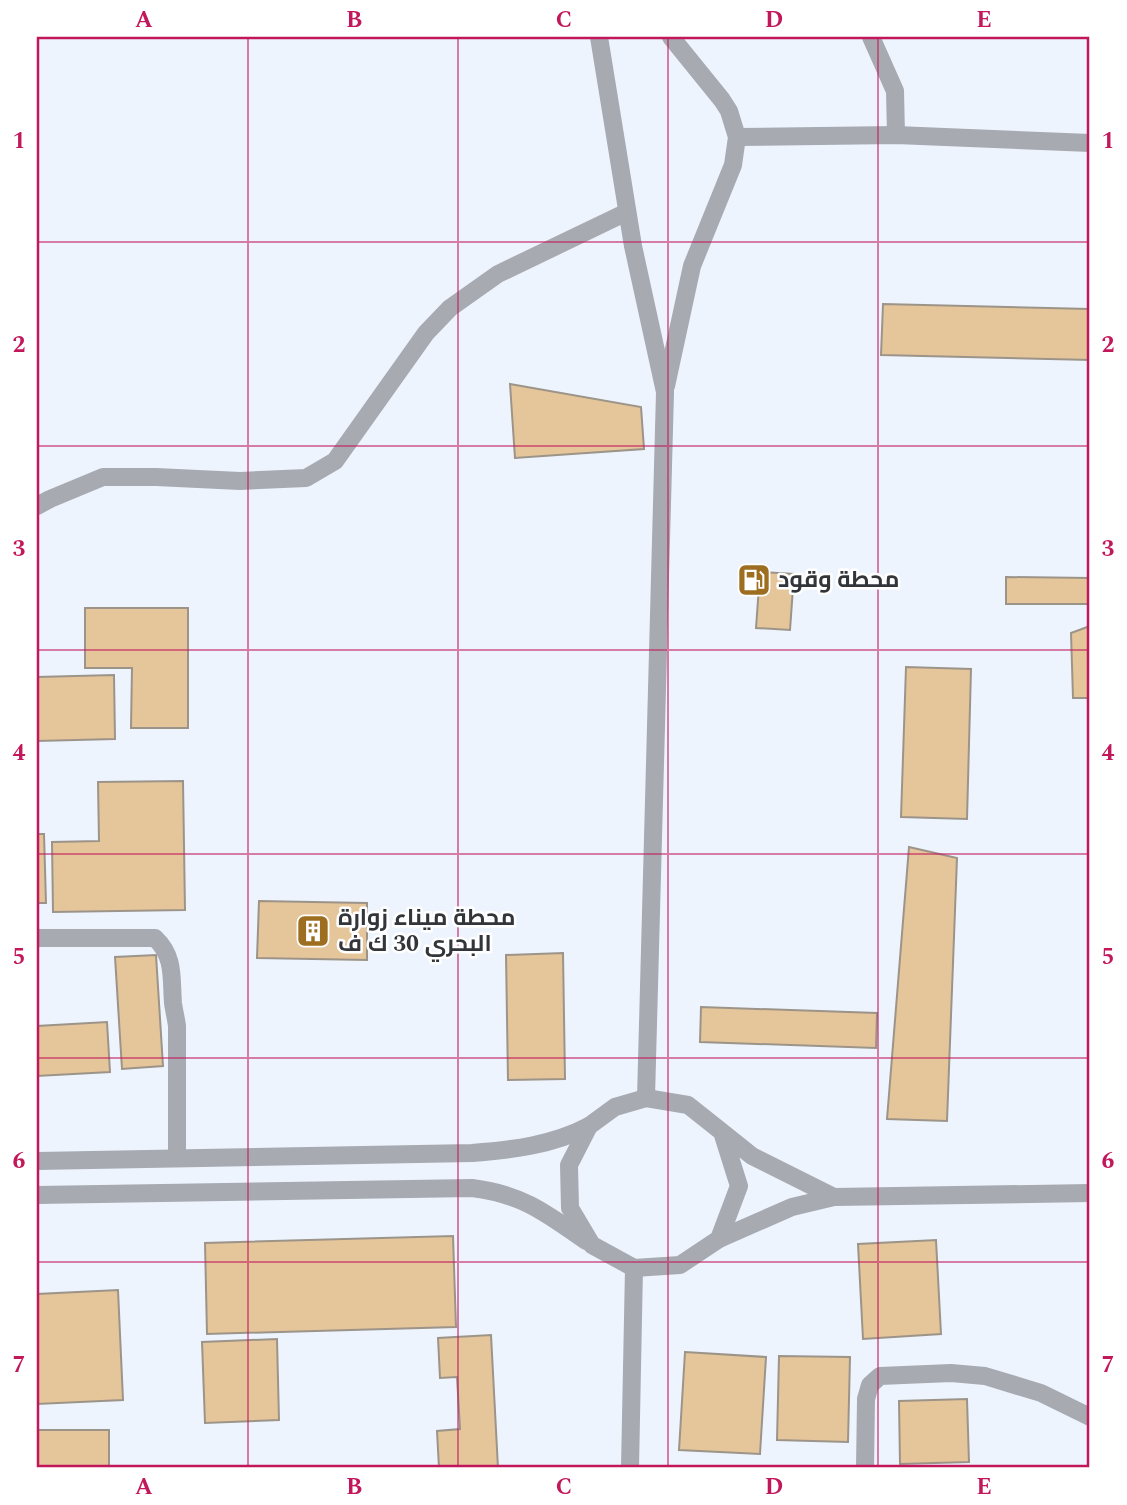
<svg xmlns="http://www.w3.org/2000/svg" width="1127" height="1505" font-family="Spectral,Cairo,serif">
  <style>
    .building { fill: #e5c59a; stroke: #9c9489; stroke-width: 2 }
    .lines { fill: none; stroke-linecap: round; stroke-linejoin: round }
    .minor { stroke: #a7aab0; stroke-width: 18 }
    .grid { fill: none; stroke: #c2185b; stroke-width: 2; stroke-opacity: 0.55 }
    .labels { text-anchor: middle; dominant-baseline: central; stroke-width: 5; stroke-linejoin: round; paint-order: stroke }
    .poi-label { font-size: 23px; font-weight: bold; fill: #32353a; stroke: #fff; text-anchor: start }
    .neatline { fill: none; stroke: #c2185b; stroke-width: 2.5 }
    .grid-label { font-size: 23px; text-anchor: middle; font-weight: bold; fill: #c2185b }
  </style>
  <rect width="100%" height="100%" fill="#eef4fe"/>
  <g class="building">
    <polygon points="883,304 1090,309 1090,360 881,355"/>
    <polygon points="510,384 641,407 644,449 515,458"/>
    <polygon points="760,572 794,574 790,630 756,628"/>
    <polygon points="1006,577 1090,578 1090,604 1006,604"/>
    <polygon points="85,608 188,608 188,728 131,728 132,668 85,668"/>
    <polygon points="1090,626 1090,698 1073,698 1071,633"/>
    <polygon points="906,667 971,669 967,819 901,817"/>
    <polygon points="114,675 115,739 37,741 37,677"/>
    <polygon points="183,781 185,910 53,912 52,842 99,841 98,782"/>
    <polygon points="37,834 44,834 46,903 37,903"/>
    <polygon points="909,847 957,858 947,1121 887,1119"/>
    <polygon points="259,901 367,903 367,960 257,958"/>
    <polygon points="563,953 565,1079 508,1080 506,955"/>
    <polygon points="156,955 163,1066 122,1069 115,957"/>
    <polygon points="701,1007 877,1013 876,1048 700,1042"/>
    <polygon points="107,1022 110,1072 37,1076 37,1026"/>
    <polygon points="453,1236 456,1327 207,1334 205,1243"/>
    <polygon points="936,1240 941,1334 863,1339 858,1244"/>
    <polygon points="118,1290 123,1400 37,1404 37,1294"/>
    <polygon points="491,1335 498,1468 439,1468 437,1431 460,1429 457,1377 440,1378 438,1338"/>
    <polygon points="277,1339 279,1420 205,1423 202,1342"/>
    <polygon points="685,1352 766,1357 760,1454 679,1450"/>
    <polygon points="779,1356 850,1357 848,1442 777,1440"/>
    <polygon points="967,1399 969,1462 900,1464 899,1401"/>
    <rect x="37" y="1430" width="72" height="38"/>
  </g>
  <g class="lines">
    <g class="minor">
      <polyline points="599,37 633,246 665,392 646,1098"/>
      <polyline points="871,37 895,91 896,135"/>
      <polyline points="737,137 896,135 1090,143"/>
      <polyline points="666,386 692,266 733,165 737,137 729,111 722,100 671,37"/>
      <polyline points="37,506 50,499 103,477 156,477 240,481 306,478 335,461 426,333 450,308 498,274 627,212"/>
      <path d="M37,938H155C175,957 171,978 173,1003C174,1011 176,1018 177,1026V1158"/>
      <polyline points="722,1132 739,1186 719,1239 680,1265 634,1268 592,1245 570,1208 569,1165 589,1126 615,1107 646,1098 688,1105 722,1132 752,1156 834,1197"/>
      <path d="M37,1161L472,1153C512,1150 553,1145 589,1126"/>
      <path d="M37,1195L472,1188C522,1194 546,1213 586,1241"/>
      <polyline points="719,1239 792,1207 834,1197 1090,1193"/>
      <polyline points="630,1468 634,1268"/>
      <polyline points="865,1468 866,1399 870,1385 880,1376 951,1373 985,1376 1041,1393 1090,1417"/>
    </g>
  </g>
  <path class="grid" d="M248,37V1468M458,37V1468M668,37V1468M878,37V1468M37,242H1090M37,446H1090M37,650H1090M37,854H1090M37,1058H1090M37,1262H1090"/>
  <defs>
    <symbol id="fuel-square" viewBox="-11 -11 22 22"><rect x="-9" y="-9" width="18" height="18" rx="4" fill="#9d6e20" stroke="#fff"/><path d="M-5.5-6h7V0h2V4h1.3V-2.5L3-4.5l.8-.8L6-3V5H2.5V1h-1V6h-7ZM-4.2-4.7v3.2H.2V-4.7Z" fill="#fff"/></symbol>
    <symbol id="building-square" viewBox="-11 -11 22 22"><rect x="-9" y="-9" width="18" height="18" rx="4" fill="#9d6e20" stroke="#fff"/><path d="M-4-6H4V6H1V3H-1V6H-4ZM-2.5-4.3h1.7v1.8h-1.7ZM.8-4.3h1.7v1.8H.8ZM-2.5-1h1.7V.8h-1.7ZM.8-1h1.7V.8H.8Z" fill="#fff"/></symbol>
  </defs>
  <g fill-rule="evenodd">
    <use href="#fuel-square" x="735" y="561" width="38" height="38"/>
    <use href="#building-square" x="294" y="912" width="38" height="38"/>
  </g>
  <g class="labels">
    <g class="poi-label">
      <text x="778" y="580">محطة وقود</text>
      <text x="338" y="918">محطة ميناء زوارة<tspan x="338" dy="26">البحري 30 ك ف</tspan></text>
    </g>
  </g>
  <rect width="1127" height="1505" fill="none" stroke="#ffffff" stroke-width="77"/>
  <rect x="38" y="38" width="1050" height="1428" class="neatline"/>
  <g class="grid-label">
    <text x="144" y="27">A</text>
    <text x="354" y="27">B</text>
    <text x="564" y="27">C</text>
    <text x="774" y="27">D</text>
    <text x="984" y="27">E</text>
    <text x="19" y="148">1</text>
    <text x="1108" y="148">1</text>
    <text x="19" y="352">2</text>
    <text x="1108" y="352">2</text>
    <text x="19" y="556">3</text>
    <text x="1108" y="556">3</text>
    <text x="19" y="760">4</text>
    <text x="1108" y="760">4</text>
    <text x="19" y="964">5</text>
    <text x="1108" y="964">5</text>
    <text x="19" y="1168">6</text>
    <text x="1108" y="1168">6</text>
    <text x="19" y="1372">7</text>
    <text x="1108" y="1372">7</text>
    <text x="144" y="1494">A</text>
    <text x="354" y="1494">B</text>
    <text x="564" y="1494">C</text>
    <text x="774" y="1494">D</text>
    <text x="984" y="1494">E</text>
  </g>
</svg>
